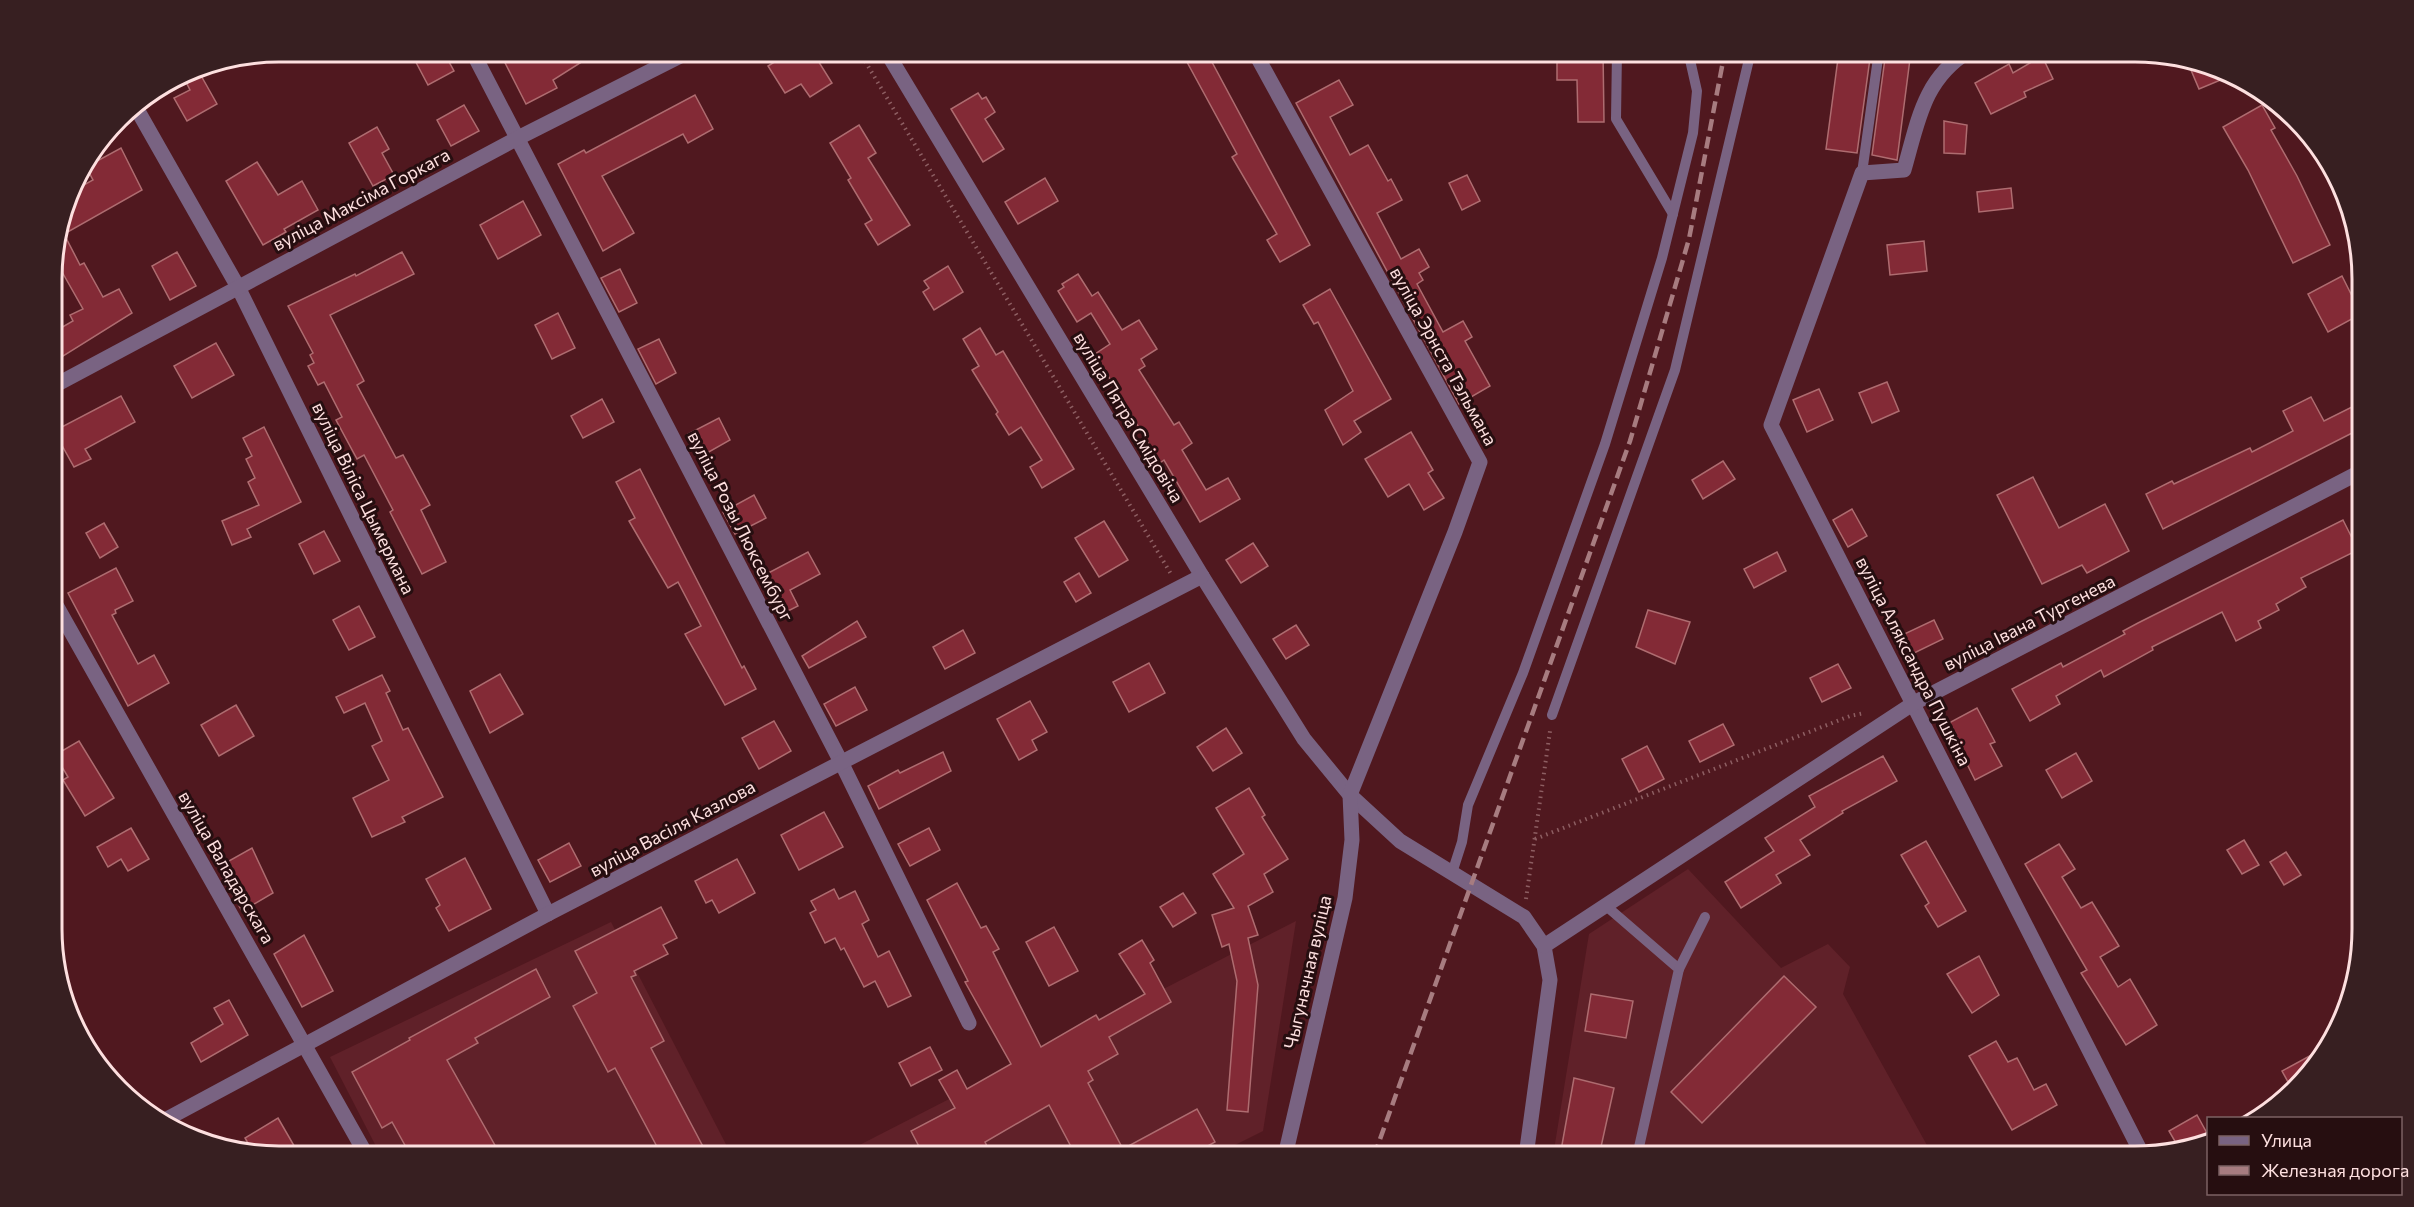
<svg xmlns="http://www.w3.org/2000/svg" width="2414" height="1207" font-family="Commissioner,sans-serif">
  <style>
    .built { fill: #602129 }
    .building { fill: #832a36; stroke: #ae6c70; stroke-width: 1.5 }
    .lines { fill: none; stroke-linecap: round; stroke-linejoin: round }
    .path { stroke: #8d5e62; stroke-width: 4; stroke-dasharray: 1.5 4.5; stroke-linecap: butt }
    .lane { stroke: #796382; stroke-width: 10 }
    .street { stroke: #796382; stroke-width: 15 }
    .rail { stroke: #a77c80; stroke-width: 4.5; stroke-dasharray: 12 6; stroke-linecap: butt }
    .labels { text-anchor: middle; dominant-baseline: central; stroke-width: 6; stroke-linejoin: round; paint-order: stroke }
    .street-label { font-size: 18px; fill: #fddfdf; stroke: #260e10 }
    .rim { fill: none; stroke: #fddfdf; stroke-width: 3 }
  </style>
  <rect width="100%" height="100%" fill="#50181f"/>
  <g class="built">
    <polygon points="1688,869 1781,968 1828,944 1850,967 1843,994 1933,1156 1553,1156 1589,934"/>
    <polygon points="1296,921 1263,1131 1213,1156 838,1156"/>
    <polygon points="611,922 732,1156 381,1156 330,1057"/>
  </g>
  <g class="building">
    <polygon points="410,51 443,51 454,71 428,85"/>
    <polygon points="499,51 599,51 553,80 557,88 526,104"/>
    <polygon points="792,51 812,51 832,83 810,97 801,84 785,93 768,66"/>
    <polygon points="1181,51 1206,51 1310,245 1280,262 1267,240 1277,234 1232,157 1237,154"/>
    <polygon points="1557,51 1603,51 1604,122 1578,122 1577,80 1557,80"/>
    <polygon points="1839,51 1871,51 1857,153 1826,149"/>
    <polygon points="1886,51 1911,51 1897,160 1872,155"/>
    <polygon points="2042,56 2053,79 2024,92 2026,97 1991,114 1975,83 2009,64 2013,73"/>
    <polygon points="2188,63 2235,74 2199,89"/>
    <polygon points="199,72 217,104 187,121 174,98 190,90 185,80"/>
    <polygon points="1339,80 1353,105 1330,117 1350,155 1368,145 1388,181 1391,179 1402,200 1377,213 1401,259 1419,249 1429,267 1419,273 1423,280 1417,284 1443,332 1463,321 1472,337 1465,341 1490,386 1459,404 1296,103"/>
    <polygon points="978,93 982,99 986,97 995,112 985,119 1004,149 983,162 951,109"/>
    <polygon points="695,95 713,129 688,143 683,134 602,176 634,233 603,251 558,164 584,150 586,153"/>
    <polygon points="464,105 479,131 451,146 437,120"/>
    <polygon points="2262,105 2275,128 2271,130 2297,176 2330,245 2293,263 2248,170 2223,127"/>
    <polygon points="1944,121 1967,125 1965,154 1944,153"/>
    <polygon points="859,125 876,153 868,158 910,225 878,245 865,224 872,220 848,180 851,178 830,143"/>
    <polygon points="377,127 389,149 382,153 394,175 373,186 349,143"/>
    <polygon points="121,148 142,190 64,234 80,265 84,263 103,297 119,289 132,313 52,363 52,333 73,321 70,315 83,309 53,256 71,192 93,180 86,167"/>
    <polygon points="257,162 278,195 302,181 318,210 284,229 286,232 263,245 226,181"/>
    <polygon points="1467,175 1480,201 1462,210 1449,183"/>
    <polygon points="1045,178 1058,201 1018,224 1005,202"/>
    <polygon points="2011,188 2013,208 1979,212 1977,192"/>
    <polygon points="523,201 541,235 498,259 480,225"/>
    <polygon points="1924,241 1927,271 1890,275 1887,245"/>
    <polygon points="177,252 196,286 170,300 152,266"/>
    <polygon points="402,252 414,274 330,315 364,381 357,385 396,458 403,455 430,505 421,510 446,562 422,574 390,512 393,510 364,455 357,459 336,420 342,417 324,382 318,385 308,366 314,363 310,355 313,353 288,306 355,274 356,276"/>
    <polygon points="948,266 963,292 934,310 923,292 929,288 924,281"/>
    <polygon points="620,269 637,303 619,312 601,278"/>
    <polygon points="1078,274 1092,296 1098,292 1122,330 1139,320 1157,349 1141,359 1145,366 1139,370 1174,425 1179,422 1192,443 1182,450 1206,490 1228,478 1240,499 1200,522 1164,460 1160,463 1095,354 1110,344 1091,313 1077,322 1058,291 1064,287 1062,284"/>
    <polygon points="2342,276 2361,314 2328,332 2308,294"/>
    <polygon points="1330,289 1391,399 1354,421 1361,432 1343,445 1325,410 1353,391 1318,322 1314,324 1303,305"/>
    <polygon points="558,313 575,348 552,359 535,325"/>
    <polygon points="980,328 996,355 1003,351 1074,469 1042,488 1030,467 1042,460 1021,427 1009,435 996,414 998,412 972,370 979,366 963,339"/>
    <polygon points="659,339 676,373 656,384 638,349"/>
    <polygon points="216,343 234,375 192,398 174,366"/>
    <polygon points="1887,382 1899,411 1872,423 1859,393"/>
    <polygon points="1819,389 1833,420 1807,432 1793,400"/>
    <polygon points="121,396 135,422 85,449 91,459 74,467 54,431"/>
    <polygon points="2311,397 2324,421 2362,402 2362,428 2163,529 2146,494 2172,481 2174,484 2250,448 2252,452 2293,431 2283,411"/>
    <polygon points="602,399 614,422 583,438 571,416"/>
    <polygon points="719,418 730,440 700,457 688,434"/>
    <polygon points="264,427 301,502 247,529 251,537 232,545 222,521 259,505 248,482 255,478 246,459 252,456 243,438"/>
    <polygon points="1411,432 1433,470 1428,473 1444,498 1424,510 1409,484 1388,497 1365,459"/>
    <polygon points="1723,461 1735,479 1703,499 1692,480"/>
    <polygon points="640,469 742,668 744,666 756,689 725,705 685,634 701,626 678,582 668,588 629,521 635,518 616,482"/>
    <polygon points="2033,477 2059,528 2105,504 2129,551 2087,573 2082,565 2042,584 1997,495"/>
    <polygon points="754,495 766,518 735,534 723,512"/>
    <polygon points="1852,509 1867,536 1848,547 1833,520"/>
    <polygon points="2343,520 2358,550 2301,578 2306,587 2276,604 2279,610 2258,621 2261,628 2236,641 2222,612 2152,647 2153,650 2104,677 2101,670 2056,696 2060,704 2030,721 2012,689 2061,663 2063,667 2125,634 2123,631 2138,623"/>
    <polygon points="1104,521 1128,560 1099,577 1075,538"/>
    <polygon points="104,523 118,547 100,558 86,533"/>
    <polygon points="324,531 340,561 314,574 299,544"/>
    <polygon points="1253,543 1268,566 1241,583 1226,560"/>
    <polygon points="808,552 820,574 790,590 798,606 780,615 759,578"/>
    <polygon points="1777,552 1786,571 1754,588 1744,569"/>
    <polygon points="116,568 133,601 115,610 116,613 112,615 138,664 154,655 169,683 128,706 68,593"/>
    <polygon points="1079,573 1091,593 1076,602 1064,582"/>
    <polygon points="359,606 375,637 349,650 333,620"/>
    <polygon points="1648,610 1690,622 1675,664 1636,647"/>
    <polygon points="1934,620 1943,639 1910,655 1900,636"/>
    <polygon points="857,621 866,637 809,668 802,656"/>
    <polygon points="1296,625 1309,645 1286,659 1273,639"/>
    <polygon points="963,630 975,653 945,669 933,647"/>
    <polygon points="1149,663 1165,693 1129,712 1113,682"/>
    <polygon points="1838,664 1851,688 1822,702 1810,678"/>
    <polygon points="500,674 523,714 490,733 470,691"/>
    <polygon points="382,675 390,691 386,693 403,730 408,728 443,797 402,817 405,822 372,837 353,798 389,780 372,746 382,741 365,703 344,713 336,697"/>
    <polygon points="855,687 867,710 836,726 824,704"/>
    <polygon points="1030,701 1047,732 1032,740 1037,750 1019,760 997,719"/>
    <polygon points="236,705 254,736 219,756 201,725"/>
    <polygon points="1977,708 1995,742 1990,744 2002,766 1975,780 1947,724"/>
    <polygon points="774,721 791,751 759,769 742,738"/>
    <polygon points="1723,724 1734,745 1700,762 1689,741"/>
    <polygon points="1226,728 1242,753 1213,771 1197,747"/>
    <polygon points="79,741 114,798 85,816 63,780 68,777 55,755"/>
    <polygon points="1647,746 1664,779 1639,792 1622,759"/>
    <polygon points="943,752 951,771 879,809 868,786 898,770 900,773"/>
    <polygon points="2076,753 2092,781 2062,798 2046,770"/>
    <polygon points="1883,756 1897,781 1842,811 1843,813 1800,840 1810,855 1776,875 1781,883 1741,908 1725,882 1774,851 1765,838 1815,807 1809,796"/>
    <polygon points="1249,788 1265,815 1262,817 1288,859 1264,874 1273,892 1248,906 1258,935 1248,938 1258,985 1248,1112 1227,1110 1237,981 1229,944 1222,947 1212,915 1234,908 1213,874 1244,854 1216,808"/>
    <polygon points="824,812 843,847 799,870 781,835"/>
    <polygon points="131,828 149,859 128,871 121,859 108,867 97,847"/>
    <polygon points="929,828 940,850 910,866 898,844"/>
    <polygon points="2244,840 2259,865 2242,874 2227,850"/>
    <polygon points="1926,841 1966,911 1938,927 1925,906 1929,903 1901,855"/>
    <polygon points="569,843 581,866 550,882 538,860"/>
    <polygon points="2059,844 2075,869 2062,877 2081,908 2092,902 2119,946 2100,957 2118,987 2130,979 2157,1025 2126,1045 2081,973 2087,970 2025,864"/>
    <polygon points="252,848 273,893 242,911 223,878 226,876 220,866"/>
    <polygon points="2286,852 2301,875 2284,885 2270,862"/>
    <polygon points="465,858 491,909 449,931 436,908 440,905 426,879"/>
    <polygon points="737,859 755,893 719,913 712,900 706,903 695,881"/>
    <polygon points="957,883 981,928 986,926 999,949 993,952 1041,1047 1096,1015 1099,1020 1145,994 1119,954 1142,940 1154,960 1150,963 1171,1002 1109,1037 1118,1054 1088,1071 1093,1080 1088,1083 1123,1149 1197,1109 1215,1142 1190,1156 1076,1156 1049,1105 985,1142 988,1148 971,1156 924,1156 911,1131 955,1108 939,1080 957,1070 967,1089 1011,1064 965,982 968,981 927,900"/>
    <polygon points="834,889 839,899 855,891 869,920 862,924 878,957 889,951 911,996 888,1007 875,981 864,987 844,948 841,950 835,938 825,943 810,913 816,910 811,901"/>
    <polygon points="1183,893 1196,913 1173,927 1160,907"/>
    <polygon points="661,907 677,938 663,945 668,954 634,971 636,975 631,977 664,1041 651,1048 708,1156 662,1156 615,1068 608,1072 573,1006 597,993 575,951"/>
    <polygon points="1054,927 1078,971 1049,986 1026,942"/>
    <polygon points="304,935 333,991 302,1007 274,954"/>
    <polygon points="1979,956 1999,995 1972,1013 1947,974"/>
    <polygon points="536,969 550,997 475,1038 478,1043 447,1060 501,1156 411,1156 392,1122 382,1128 352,1072 410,1040 409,1038"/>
    <polygon points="1784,976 1816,1007 1702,1123 1671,1092"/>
    <polygon points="1591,994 1633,1001 1626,1038 1585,1031"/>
    <polygon points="229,1000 248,1035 201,1062 191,1043 223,1024 214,1008"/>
    <polygon points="1996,1041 2008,1062 2017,1058 2034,1090 2046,1084 2057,1105 2012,1130 1969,1056"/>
    <polygon points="2328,1046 2307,1078 2293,1091 2282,1071"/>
    <polygon points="930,1047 942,1070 911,1086 899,1063"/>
    <polygon points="1574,1078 1614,1088 1599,1156 1560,1156"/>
    <polygon points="2197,1115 2208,1135 2180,1150 2169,1131"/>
    <polygon points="278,1118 300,1156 278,1156 252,1150 245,1138"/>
  </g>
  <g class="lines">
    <g class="path">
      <polyline points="859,51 1171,574"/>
      <polyline points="1535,839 1850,716 1864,713"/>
      <polyline points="1526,899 1550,731"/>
    </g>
    <g class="lane">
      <polyline points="1617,51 1616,119 1673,214"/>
      <polyline points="1862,173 1879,51"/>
      <polyline points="1552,715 1675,370 1751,51"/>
      <polyline points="1452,873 1462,842 1468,805 1523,673 1605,444 1662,258 1693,133 1697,91 1688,51"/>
      <polyline points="1605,905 1679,969 1637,1156"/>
      <polyline points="1679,969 1705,917"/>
    </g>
    <g class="street">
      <polyline points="472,51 841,762 969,1023"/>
      <polyline points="886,51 1202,576 1304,739 1350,795 1400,841 1524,917 1544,946 1550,980 1526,1156"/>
      <polyline points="1254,51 1480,462 1455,532 1350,795 1352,840 1345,898 1285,1156"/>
      <path d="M1969,51C1923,79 1918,122 1904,170L1862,173L1771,425L2143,1156"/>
      <polyline points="134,104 238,287 548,914"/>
      <polyline points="52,387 518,138 690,51"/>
      <polyline points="52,598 367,1156"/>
      <polyline points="1544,946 1914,703 2362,471"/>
      <polyline points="163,1121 548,914 1202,576"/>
    </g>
    <polyline class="rail" points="1374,1156 1630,441 1689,239 1725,51"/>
  </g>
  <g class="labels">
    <g class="street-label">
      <text transform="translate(361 199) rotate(-28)">вуліца Максіма Горкага</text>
      <text transform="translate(1444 356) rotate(61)">вуліца Эрнста Тэльмана</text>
      <text transform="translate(1129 417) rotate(59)">вуліца Пятра Смідовіча</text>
      <text transform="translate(364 498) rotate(64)">вуліца Віліса Цымермана</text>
      <text transform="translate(741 526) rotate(63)">вуліца Розы Люксембург</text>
      <text transform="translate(2029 622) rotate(-27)">вуліца Івана Тургенева</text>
      <text transform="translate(1914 661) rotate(63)">вуліца Аляксандра Пушкіна</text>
      <text transform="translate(672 828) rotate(-28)">вуліца Васіля Казлова</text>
      <text transform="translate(227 867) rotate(60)">вуліца Валадарскага</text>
      <text transform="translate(1307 972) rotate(-77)">Чыгуначная вуліца</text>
    </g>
  </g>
  <path d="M0 0H2414V1207H0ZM279 62H2135A217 217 0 0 1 2352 279V929A217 217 0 0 1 2135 1146H279A217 217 0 0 1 62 929V279A217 217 0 0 1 279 62Z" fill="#371f21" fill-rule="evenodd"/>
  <path class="rim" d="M279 62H2135A217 217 0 0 1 2352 279V929A217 217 0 0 1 2135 1146H279A217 217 0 0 1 62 929V279A217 217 0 0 1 279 62Z"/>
  <rect x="2207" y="1117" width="195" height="78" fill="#260e10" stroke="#7c6263" stroke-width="1.5"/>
  <rect x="2219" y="1136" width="30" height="9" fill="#796382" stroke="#7c6263" stroke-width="1.5"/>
  <text x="2261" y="1147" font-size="18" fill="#fddfdf">Улица</text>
  <rect x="2219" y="1166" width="30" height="9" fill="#a77c80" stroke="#7c6263" stroke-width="1.5"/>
  <text x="2261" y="1177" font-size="18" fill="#fddfdf">Железная дорога</text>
</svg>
